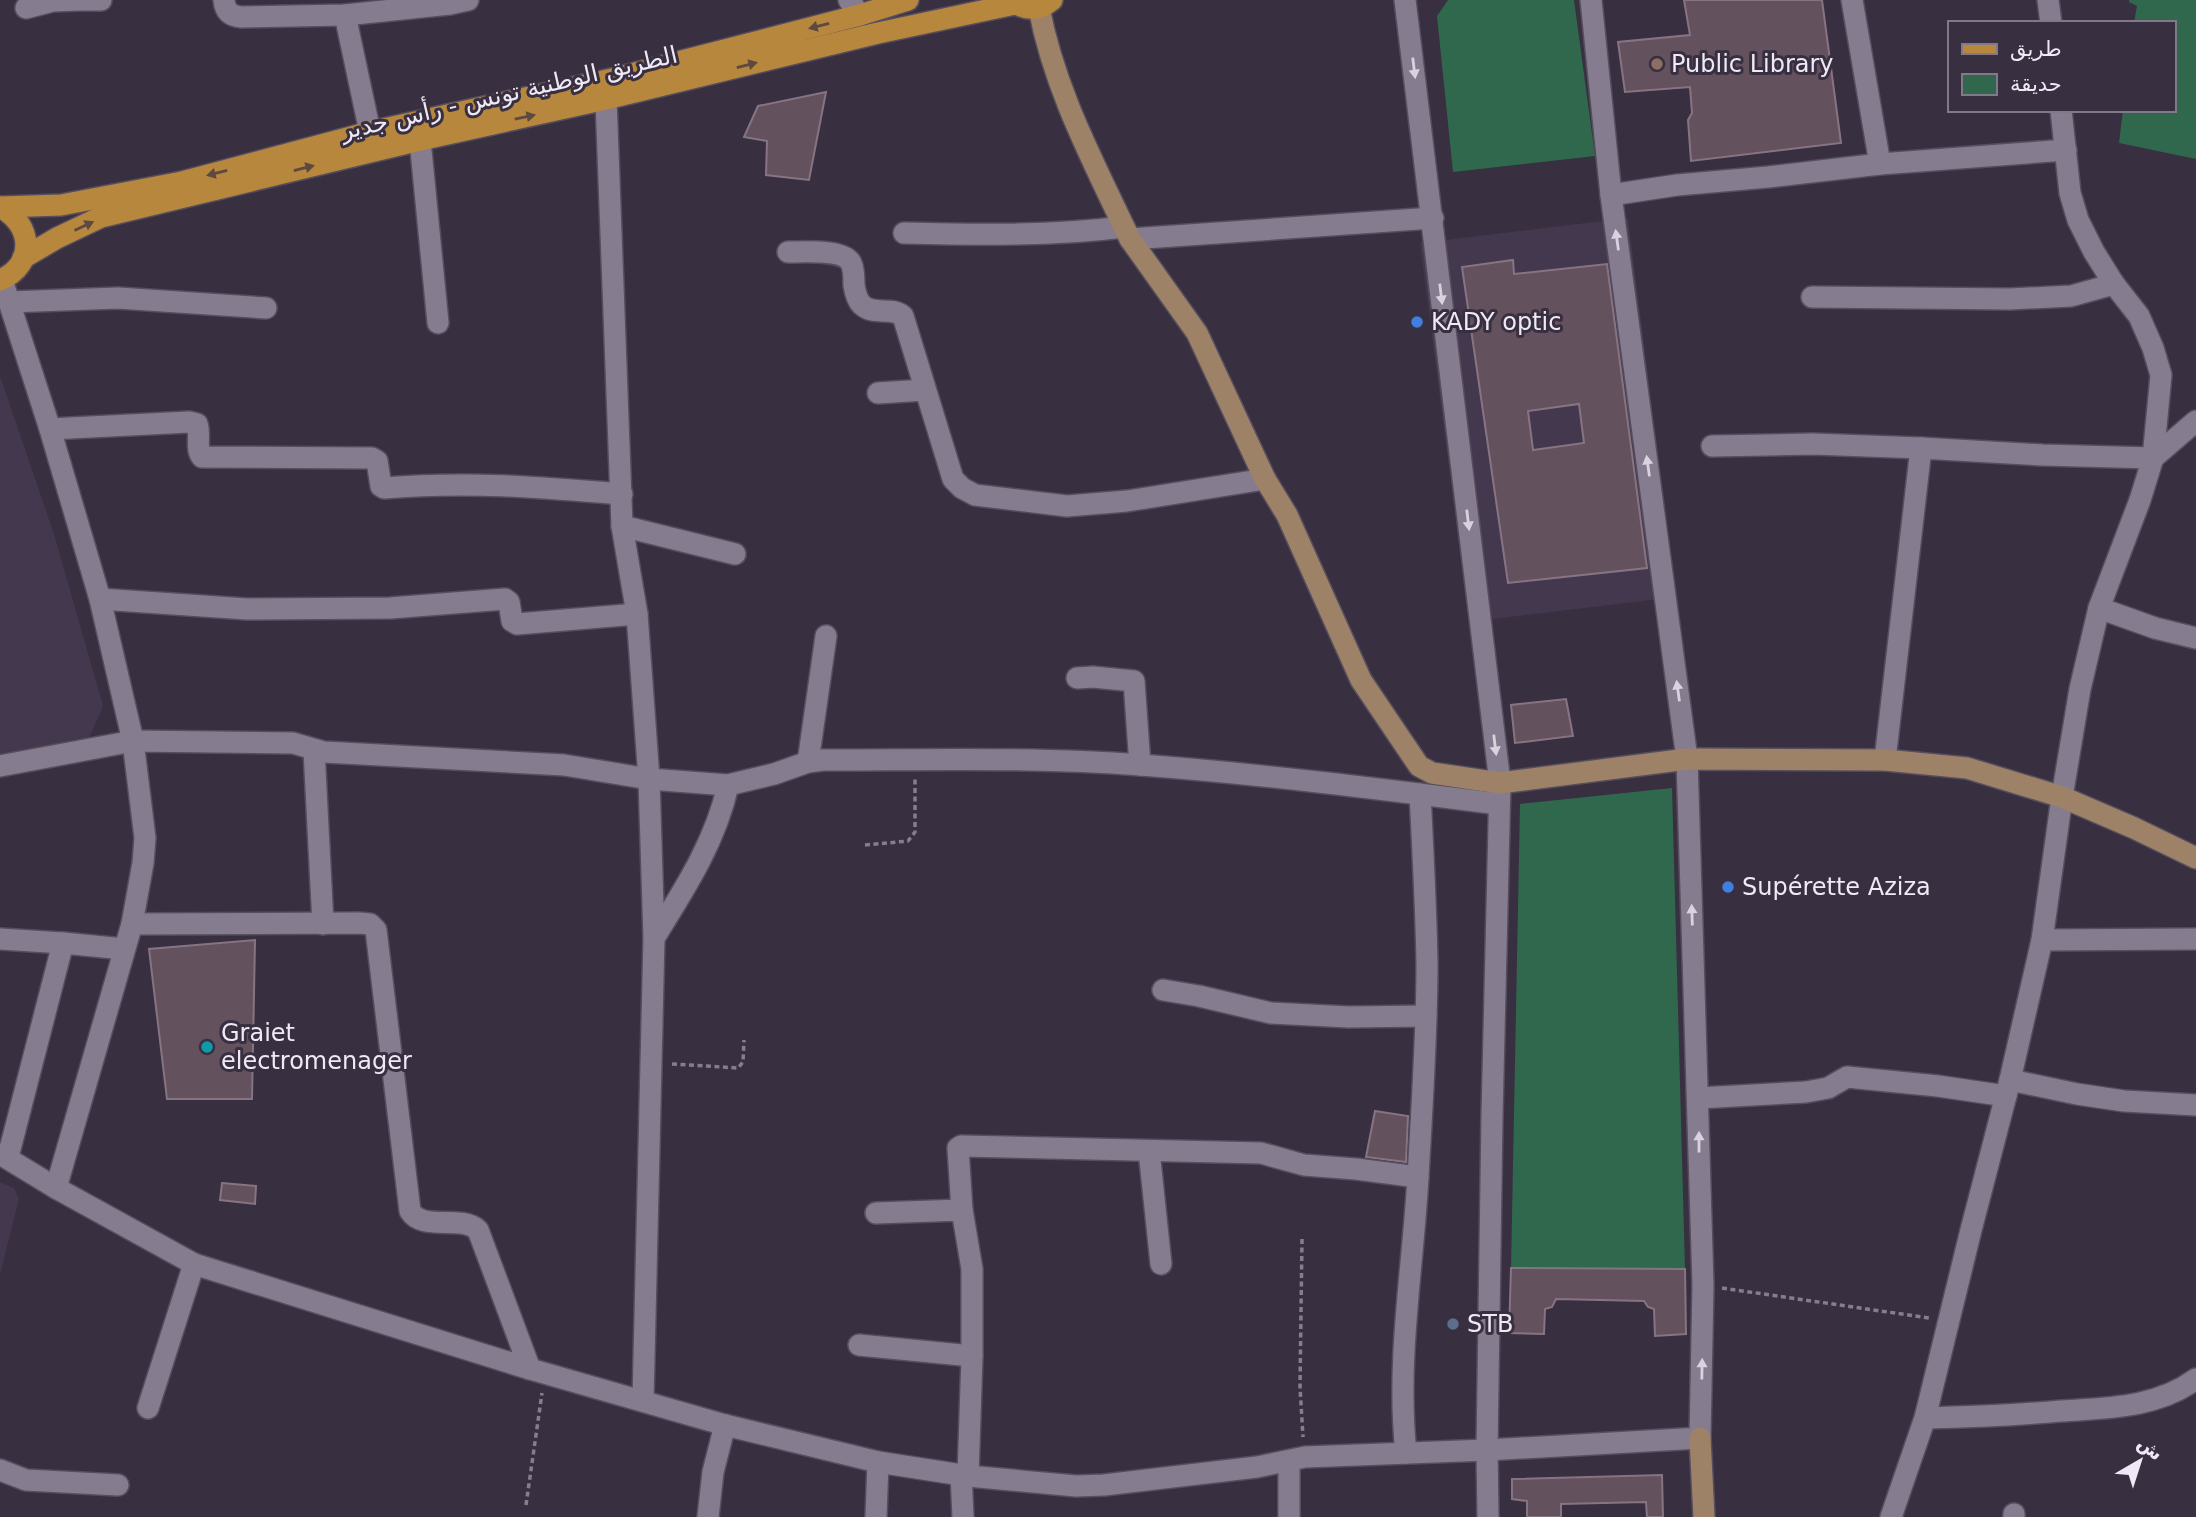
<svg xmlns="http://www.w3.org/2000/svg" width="2196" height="1517" font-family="'DejaVu Sans','Noto Sans Arabic',sans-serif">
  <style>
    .built { fill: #44384f }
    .green { fill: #30684d }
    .building { fill: #63515e; stroke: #877482; stroke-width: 2; fill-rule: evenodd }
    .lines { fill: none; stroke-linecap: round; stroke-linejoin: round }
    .street-casing { stroke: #564e5c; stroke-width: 24 }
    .secondary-casing { stroke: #564e5c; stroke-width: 24 }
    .primary-casing { stroke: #564e5c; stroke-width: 24 }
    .path { stroke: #867e8d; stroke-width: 3.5; stroke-dasharray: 5 3.5; stroke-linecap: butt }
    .street { stroke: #867c90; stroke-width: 21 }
    .secondary { stroke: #9e8267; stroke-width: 21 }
    .primary { stroke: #b7873e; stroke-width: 21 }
    .oneway { fill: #5e4940 }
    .oneway2 { fill: #d9d3e0 }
    .education-dot { fill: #8d6e63; stroke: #382f41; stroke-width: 2.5 }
    .shop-dot { fill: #3f7fe0; stroke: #382f41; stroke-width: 2.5 }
    .culture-dot { fill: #0f9aa8; stroke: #382f41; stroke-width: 2.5 }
    .service-dot { fill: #5c6f8a; stroke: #382f41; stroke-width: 2.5 }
    .labels { text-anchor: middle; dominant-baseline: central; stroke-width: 6; stroke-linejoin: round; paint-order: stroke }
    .poi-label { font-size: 24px; fill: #eee9f4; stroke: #382f41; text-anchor: start }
    .street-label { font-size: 24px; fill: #eee9f4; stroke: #382f41 }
  </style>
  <rect width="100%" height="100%" fill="#382f41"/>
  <g class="built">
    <polygon points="1628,218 1676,597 1469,622 1420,243"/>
    <polygon points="0,376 54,534 103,706 89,738 0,756"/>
    <polygon points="0,1182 14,1188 19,1199 0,1274"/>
  </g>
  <g class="green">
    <polygon points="1448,0 1574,0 1595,156 1453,172 1437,16"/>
    <polygon points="2129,0 2196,0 2196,159 2119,143 2123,110 2173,110 2173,23 2134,23 2137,6 2129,2"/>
    <polygon points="1672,788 1685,1269 1511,1268 1520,804"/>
  </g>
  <g class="building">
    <polygon points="1684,0 1822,0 1841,143 1691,161 1688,120 1692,113 1690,87 1625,92 1618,42 1690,35"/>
    <polygon points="826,92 809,180 766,175 767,141 744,137 758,106"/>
    <path d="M1513,260L1514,274L1607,264L1647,568L1508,583L1462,267ZM1579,404L1584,443L1533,450L1528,411Z"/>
    <polygon points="1566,699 1573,736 1515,743 1511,705"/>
    <polygon points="255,940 252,1099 167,1099 149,949"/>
    <polygon points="1375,1111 1408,1116 1406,1162 1366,1157"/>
    <polygon points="222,1183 256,1186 255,1204 220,1200"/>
    <polygon points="1511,1268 1685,1269 1686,1334 1655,1336 1654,1309 1648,1307 1644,1301 1556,1299 1552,1307 1545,1309 1544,1334 1509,1333"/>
    <polygon points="1662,1475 1663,1517 1647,1517 1646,1502 1561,1504 1561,1517 1527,1517 1527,1501 1512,1499 1512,1479"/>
  </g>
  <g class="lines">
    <defs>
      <g id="street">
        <polyline points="80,0 101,0"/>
        <path d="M224,0C225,11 230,16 241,17L345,15L450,4L468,0"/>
        <polyline points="849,0 860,15"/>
        <polyline points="1405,0 1500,783 1492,1116 1487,1450 1488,1517"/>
        <polyline points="1852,0 1880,164"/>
        <polyline points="2048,0 2051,23"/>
        <polyline points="26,8 53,1 78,0"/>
        <polyline points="345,15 370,132"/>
        <polyline points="606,99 622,526 637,614 649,779 654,938 643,1401"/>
        <polyline points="420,140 438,323"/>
        <polyline points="1611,195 1677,185 1768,177 1880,164 2066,150"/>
        <path d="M904,233C978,235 1051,236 1124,227"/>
        <polyline points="1130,239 1433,218"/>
        <path d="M788,252C802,252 844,249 851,263C854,269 854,279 854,285C855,292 857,300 862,305C874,316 891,306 903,316L953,479L962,488L975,495L1067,506L1127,501L1265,479"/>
        <polyline points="1812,297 2010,299 2071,296 2114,284"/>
        <polyline points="9,302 118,298 266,308"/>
        <polyline points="878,393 925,390"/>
        <path d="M50,429L189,422L197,424C201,434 195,449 202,457L372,458L377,461L381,486L384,488C466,481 541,487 622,494"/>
        <polyline points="1712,446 1813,444 1921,448"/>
        <polyline points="622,526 735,554"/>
        <polyline points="100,599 247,609 390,608 505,599 509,602 512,621 517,624 637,614"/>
        <polyline points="2099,608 2155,628 2196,638"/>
        <polyline points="1077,678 1093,677 1134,681 1140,765"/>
        <polyline points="314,750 323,924"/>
        <polyline points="1885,760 1921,448 2043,455 2153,458 2161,375 2153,348 2139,316 2114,284 2094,252 2078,220 2070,193 2061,110"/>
        <polyline points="808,762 826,636"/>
        <path d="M0,766L133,741L293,743L324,752L564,765L649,779L728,785L774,774L808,762L823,760C928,760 1035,757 1141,765C1261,774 1380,789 1499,804"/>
        <path d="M132,924L359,923L370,924L376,930L410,1211C423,1232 460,1214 478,1230L530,1369"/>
        <path d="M654,938C684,890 716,841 728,785"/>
        <polyline points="0,939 63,943"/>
        <polyline points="2042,940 2196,939"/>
        <polyline points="1163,990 1199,996 1271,1013 1349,1017 1426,1016"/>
        <polyline points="2010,1080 2077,1094 2124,1101 2196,1105"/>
        <polyline points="1699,1098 1806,1092 1828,1088 1847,1077 1938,1086 2006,1096"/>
        <polyline points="1149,1151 1161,1264"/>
        <polyline points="0,1154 56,1188 132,924 143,863 145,838 133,741 100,599 50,429 2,280"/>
        <polyline points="8,1157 63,943 124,949"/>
        <polyline points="56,1188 194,1264 530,1369 725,1425 878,1462 968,1476 1076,1486 1104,1485 1257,1467 1305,1457 1487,1450 1700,1438 1703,1285 1687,759 1611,195 1591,0"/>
        <polyline points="962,1210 958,1148 961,1146 1261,1153 1304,1165 1356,1169 1418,1177"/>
        <polyline points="876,1213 962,1210 972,1269 972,1356 968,1476"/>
        <polyline points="859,1345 972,1356"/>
        <polyline points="148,1408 194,1264"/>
        <path d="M1925,1418C1970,1417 2015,1415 2061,1411C2107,1408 2157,1408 2196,1379"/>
        <path d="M1406,1453C1396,1361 1413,1268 1418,1177C1422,1106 1427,1035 1427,964C1426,907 1423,851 1420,794"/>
        <polyline points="1289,1461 1289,1517"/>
        <polyline points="0,1470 26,1480 118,1485"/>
        <polyline points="961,1474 963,1517"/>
        <polyline points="708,1517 713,1472 725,1425"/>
        <polyline points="876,1517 878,1462"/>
        <polyline points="1891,1517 1925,1418 1971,1230 2010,1080 2042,940 2062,797 2080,689 2099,608 2140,500 2153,458 2196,421"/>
        <polyline points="2014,1517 2014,1514"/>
      </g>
      <g id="secondary">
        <path d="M1039,8C1054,87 1090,155 1124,227L1130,239L1197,333L1265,479L1287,515L1361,680L1419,766L1432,773L1500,783L1687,759L1885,760L1967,768L2062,797L2134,828L2196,858"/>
        <polyline points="1700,1438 1704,1517"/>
      </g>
      <g id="primary">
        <path d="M1011,0C1024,11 1039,11 1052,0"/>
        <path d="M0,207C33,224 36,265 0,280"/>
        <polyline points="1,207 61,205 182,182 370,132 612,79 860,15 908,0"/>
        <polyline points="23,258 57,238 101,217 420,140 606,99 878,33 1015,4"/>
      </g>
    </defs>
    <use href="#street" class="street-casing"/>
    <use href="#secondary" class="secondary-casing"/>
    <use href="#primary" class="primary-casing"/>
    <g class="path">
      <polyline points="865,845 908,841 915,832 915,779"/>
      <polyline points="672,1064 738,1068 743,1062 744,1040"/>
      <polyline points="1302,1239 1300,1387 1303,1437"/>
      <polyline points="1722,1288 1929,1318"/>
      <polyline points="526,1505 542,1393"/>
    </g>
    <use href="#street" class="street"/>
    <use href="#secondary" class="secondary"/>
    <use href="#primary" class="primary"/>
  </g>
  <defs><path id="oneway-solid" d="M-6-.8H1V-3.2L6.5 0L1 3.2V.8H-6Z" transform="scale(1.75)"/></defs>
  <g class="oneway">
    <use href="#oneway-solid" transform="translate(819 26) rotate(166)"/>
    <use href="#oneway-solid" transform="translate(747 65) rotate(-14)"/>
    <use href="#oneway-solid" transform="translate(525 117) rotate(-12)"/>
    <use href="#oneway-solid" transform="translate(304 168) rotate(-14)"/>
    <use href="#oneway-solid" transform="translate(217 173) rotate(166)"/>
    <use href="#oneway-solid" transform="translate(84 226) rotate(-25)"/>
  </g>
  <g class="oneway2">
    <use href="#oneway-solid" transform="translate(1414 68) rotate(83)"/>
    <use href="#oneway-solid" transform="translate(1617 240) rotate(-98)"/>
    <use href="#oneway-solid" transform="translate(1441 294) rotate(83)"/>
    <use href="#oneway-solid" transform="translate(1648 466) rotate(-98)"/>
    <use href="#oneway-solid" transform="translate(1468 520) rotate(83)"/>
    <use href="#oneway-solid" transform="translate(1678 691) rotate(-98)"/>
    <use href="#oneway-solid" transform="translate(1495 745) rotate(83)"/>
    <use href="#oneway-solid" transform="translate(1692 915) rotate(-92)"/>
    <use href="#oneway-solid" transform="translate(1699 1142) rotate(-90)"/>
    <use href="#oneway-solid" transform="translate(1702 1369) rotate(-89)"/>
  </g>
  <circle class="education-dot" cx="1657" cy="64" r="7"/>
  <g class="shop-dot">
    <circle cx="1417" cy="322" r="7"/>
    <circle cx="1728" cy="887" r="7"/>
  </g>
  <circle class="culture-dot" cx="207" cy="1047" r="7"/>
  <circle class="service-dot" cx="1453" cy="1324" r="7"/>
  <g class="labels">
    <g class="poi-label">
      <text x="1671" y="64">Public Library</text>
      <text x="1431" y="322">KADY optic</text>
      <text x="1742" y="887">Supérette Aziza</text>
      <text x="221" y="1033">Graiet<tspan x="221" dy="28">electromenager</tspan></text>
      <text x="1467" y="1324">STB</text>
    </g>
    <g class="street-label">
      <text transform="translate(509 93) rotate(-13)">الطريق الوطنية تونس - رأس جدير</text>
    </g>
  </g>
  <rect x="1948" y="21" width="228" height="91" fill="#382f41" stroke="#817989" stroke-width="2"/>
  <rect x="1962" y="44" width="35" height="10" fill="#b7873e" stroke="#817989" stroke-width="2"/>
  <text x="2010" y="56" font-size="21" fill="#eee9f4">طريق</text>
  <rect x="1962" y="74" width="35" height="21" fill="#30684d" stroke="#817989" stroke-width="2"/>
  <text x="2010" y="91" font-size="21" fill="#eee9f4">حديقة</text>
  <g transform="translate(2140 1461) rotate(39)" stroke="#382f41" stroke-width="5" paint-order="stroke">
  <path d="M0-5L12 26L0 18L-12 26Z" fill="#eee9f4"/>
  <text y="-10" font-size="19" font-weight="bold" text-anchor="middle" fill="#eee9f4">ش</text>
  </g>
</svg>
